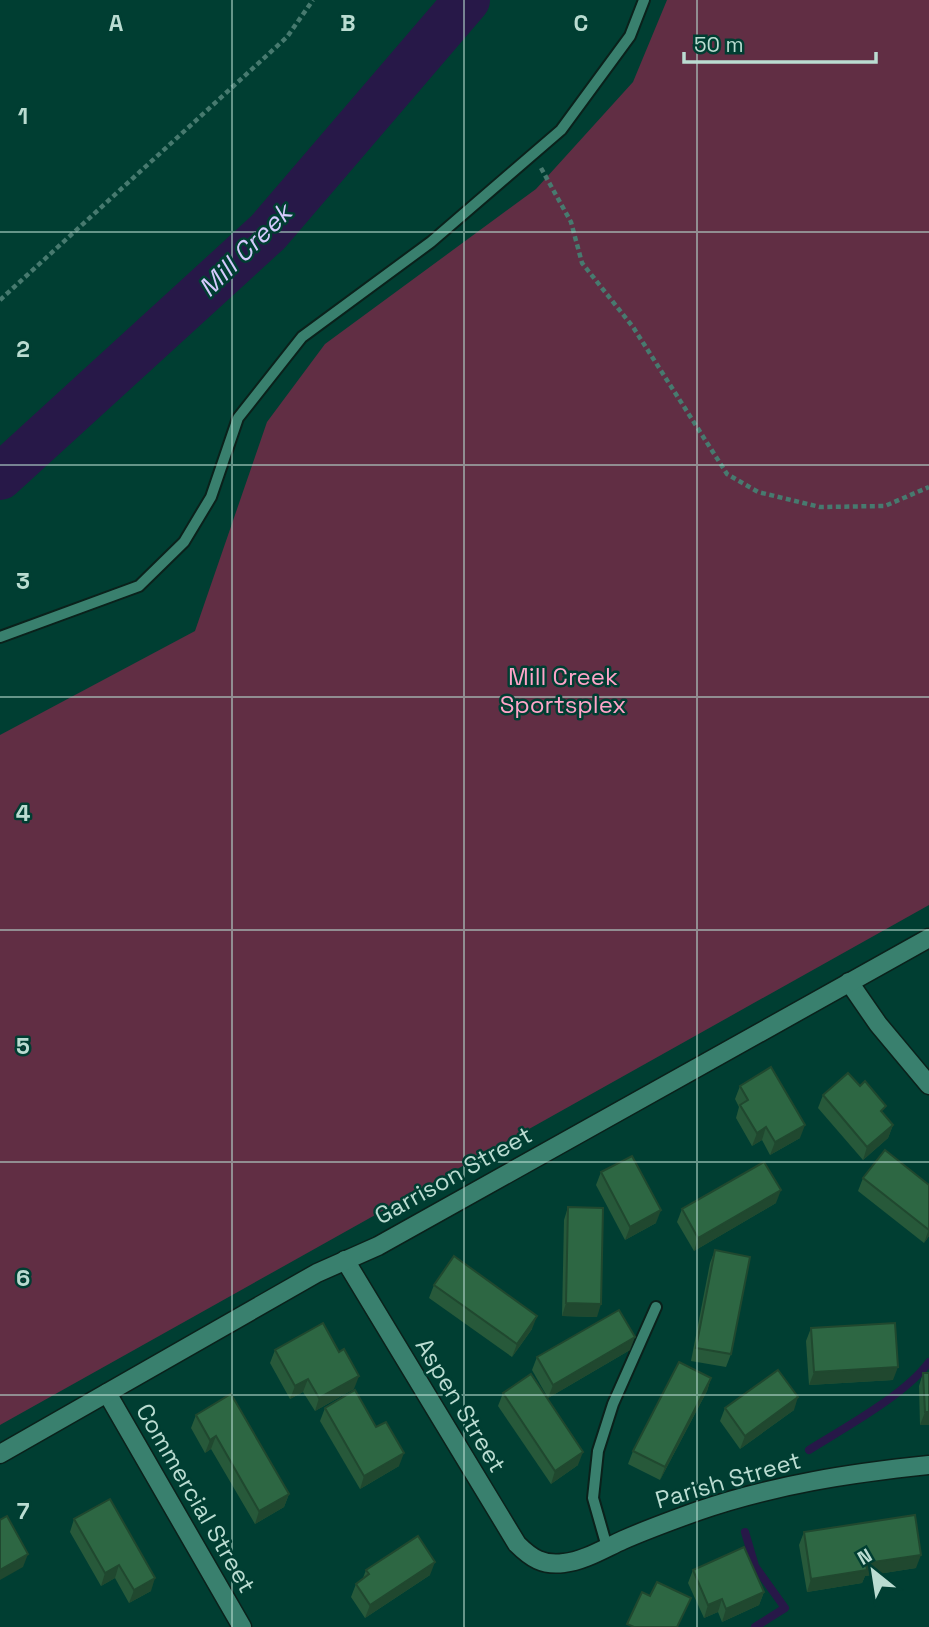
<svg xmlns="http://www.w3.org/2000/svg" width="929" height="1627" font-family="'Space Grotesk',sans-serif">
  <style>
    .green { fill: #612e44 }
    .lines { fill: none; stroke-linecap: round; stroke-linejoin: round }
    .stream { stroke: #271848; stroke-width: 8 }
    .river { stroke: #271848; stroke-width: 46 }
    .lane-casing { stroke: #0a211b; stroke-width: 14 }
    .street-casing { stroke: #0a211b; stroke-width: 21 }
    .path { stroke: #477a6f; stroke-width: 4.5; stroke-dasharray: 5 3.5; stroke-linecap: butt }
    .lane { stroke: #39806e; stroke-width: 10 }
    .street { stroke: #39806e; stroke-width: 18 }
    .wall { fill: #27593a }
    .shaded-wall { fill: #20482f }
    .building { fill: #2d6743; stroke: #20482f; stroke-width: 2 }
    .grid { fill: none; stroke: #badcd1; stroke-width: 2; stroke-opacity: 0.55 }
    .labels { text-anchor: middle; dominant-baseline: central; stroke-width: 5; stroke-linejoin: round; paint-order: stroke }
    .park-label { font-size: 24px; fill: #fea4c8; stroke: #003e32 }
    .street-label { font-size: 24px; fill: #badcd1; stroke: #003e32 }
    .water-label { font-size: 26px; font-style: italic; fill: #d4cafc; stroke: #003e32 }
    .grid-label { font-size: 23px; text-anchor: middle; font-weight: bold; fill: #badcd1; stroke: #003e32; stroke-width: 5; stroke-linejoin: round; paint-order: stroke }
  </style>
  <rect width="100%" height="100%" fill="#003e32"/>
  <polygon class="green" points="667,0 929,0 929,905 0,1425 0,735 195,631 267,422 325,344 536,189 633,82"/>
  <g class="lines">
    <g class="stream">
      <path d="M809,1450C844,1428 905,1395 929,1362"/>
      <polyline points="745,1532 755,1566 785,1608 755,1627"/>
    </g>
    <polyline class="river" points="0,477 268,232 467,0"/>
    <defs>
      <g id="lane">
        <polyline points="0,637 139,586 184,542 211,497 238,418 302,337 431,242 561,130 630,36 644,0"/>
        <polyline points="607,1547 593,1498 598,1451 613,1404 656,1307"/>
      </g>
      <g id="street">
        <polyline points="849,982 878,1024 929,1085"/>
        <path d="M345,1260L517,1544C531,1558 543,1566 564,1563C584,1561 605,1548 623,1540C648,1529 673,1520 698,1511C773,1485 851,1473 929,1465"/>
        <polyline points="107,1393 242,1627"/>
        <polyline points="0,1454 317,1273 378,1246 929,938"/>
      </g>
    </defs>
    <use href="#lane" class="lane-casing"/>
    <use href="#street" class="street-casing"/>
    <g class="path">
      <polyline points="541,168 571,222 582,263 633,327 727,474 758,492 820,507 885,506 929,487"/>
      <polyline points="0,300 287,37 313,0"/>
    </g>
    <use href="#lane" class="lane"/>
    <use href="#street" class="street"/>
  </g>
  <g class="wall">
    <polygon points="740,1086 800,1138 770,1155 762,1140 752,1146 736,1118 739,1107 735,1099"/>
    <polygon points="823,1095 883,1114 893,1125 888,1138 863,1160 818,1108"/>
    <polygon points="601,1172 656,1223 625,1240 596,1185"/>
    <polygon points="863,1178 929,1185 929,1236 924,1243 858,1191"/>
    <polygon points="776,1203 694,1251 677,1222 682,1209"/>
    <polygon points="568,1207 597,1317 562,1316 564,1220"/>
    <polygon points="715,1250 731,1354 726,1367 691,1361 710,1263"/>
    <polygon points="434,1285 532,1329 512,1357 429,1298"/>
    <polygon points="811,1328 893,1380 809,1385 806,1341"/>
    <polygon points="275,1350 354,1389 315,1411 303,1392 290,1399 270,1363"/>
    <polygon points="630,1350 548,1398 532,1370 537,1357"/>
    <polygon points="923,1373 929,1373 929,1425 920,1425 919,1386"/>
    <polygon points="711,1378 707,1391 660,1480 628,1464 633,1451"/>
    <polygon points="503,1393 578,1465 551,1484 498,1406"/>
    <polygon points="325,1408 399,1466 360,1489 320,1421"/>
    <polygon points="725,1408 794,1410 740,1449 720,1421"/>
    <polygon points="196,1415 289,1494 284,1507 255,1524 211,1449 205,1453 191,1428"/>
    <polygon points="74,1519 151,1591 129,1603 115,1578 101,1586 70,1532"/>
    <polygon points="804,1532 916,1568 865,1576 862,1583 807,1592 799,1545"/>
    <polygon points="366,1570 430,1575 365,1618 351,1597 356,1584 363,1578"/>
    <polygon points="693,1570 764,1592 759,1605 722,1622 718,1612 704,1618 688,1583"/>
  </g>
  <g class="shaded-wall">
    <polygon points="805,1125 800,1138 770,1155 775,1142"/>
    <polygon points="893,1125 888,1138 863,1160 867,1147"/>
    <polygon points="766,1127 762,1140 752,1146 757,1133"/>
    <polygon points="781,1190 776,1203 694,1251 698,1238"/>
    <polygon points="661,1210 656,1223 625,1240 630,1227"/>
    <polygon points="929,1229 929,1236 924,1243"/>
    <polygon points="566,1303 601,1304 597,1317 562,1316"/>
    <polygon points="537,1316 532,1329 512,1357 517,1344"/>
    <polygon points="635,1337 630,1350 548,1398 553,1385"/>
    <polygon points="898,1367 893,1380 809,1385 814,1372"/>
    <polygon points="359,1376 354,1389 315,1411 319,1398"/>
    <polygon points="711,1378 707,1391 660,1480 665,1467"/>
    <polygon points="308,1379 303,1392 290,1399 295,1386"/>
    <polygon points="798,1397 794,1410 740,1449 745,1436"/>
    <polygon points="925,1412 929,1412 929,1425 920,1425"/>
    <polygon points="216,1436 211,1449 205,1453 210,1440"/>
    <polygon points="583,1452 578,1465 551,1484 555,1471"/>
    <polygon points="404,1453 399,1466 360,1489 364,1476"/>
    <polygon points="289,1494 284,1507 255,1524 259,1511"/>
    <polygon points="28,1554 23,1567 0,1580 0,1570"/>
    <polygon points="921,1555 916,1568 865,1576 862,1583 807,1592 811,1579 866,1563"/>
    <polygon points="435,1562 430,1575 365,1618 370,1605"/>
    <polygon points="119,1565 115,1578 101,1586 105,1573"/>
    <polygon points="155,1578 151,1591 129,1603 134,1590"/>
    <polygon points="764,1592 759,1605 722,1622 726,1609"/>
    <polygon points="722,1599 718,1612 704,1618 708,1605"/>
  </g>
  <g class="building">
    <polygon points="771,1067 805,1125 775,1142 766,1127 757,1133 740,1105 748,1100 740,1086"/>
    <polygon points="848,1073 860,1086 865,1081 886,1106 881,1111 893,1125 867,1147 823,1095"/>
    <polygon points="885,1150 929,1185 929,1230 863,1178"/>
    <polygon points="632,1156 661,1210 630,1227 601,1172"/>
    <polygon points="764,1162 781,1190 698,1238 682,1209"/>
    <polygon points="568,1207 603,1208 601,1304 566,1303"/>
    <polygon points="715,1250 750,1257 731,1354 696,1348"/>
    <polygon points="454,1256 537,1316 517,1344 434,1285"/>
    <polygon points="619,1310 635,1337 553,1385 537,1357"/>
    <polygon points="323,1323 339,1352 344,1349 359,1376 319,1398 308,1379 295,1386 275,1350"/>
    <polygon points="895,1323 898,1367 814,1372 811,1328"/>
    <polygon points="679,1362 711,1378 665,1467 633,1451"/>
    <polygon points="778,1370 798,1397 745,1436 725,1408"/>
    <polygon points="923,1373 929,1373 929,1412 925,1412"/>
    <polygon points="531,1374 583,1452 555,1471 503,1393"/>
    <polygon points="355,1390 376,1427 386,1422 404,1453 364,1476 325,1408"/>
    <polygon points="231,1394 289,1494 259,1511 216,1436 210,1440 196,1415"/>
    <polygon points="110,1499 155,1578 134,1590 119,1565 105,1573 74,1519"/>
    <polygon points="915,1515 921,1555 866,1563 867,1570 811,1579 804,1532"/>
    <polygon points="7,1516 28,1554 0,1570 0,1520"/>
    <polygon points="418,1536 435,1562 370,1605 356,1584 369,1574 366,1570"/>
    <polygon points="744,1547 764,1592 726,1609 722,1599 708,1605 693,1570"/>
    <polygon points="657,1582 691,1598 677,1627 634,1627 627,1624 642,1592 650,1596"/>
  </g>
  <path class="grid" d="M232,0V1627M464,0V1627M697,0V1627M0,232H929M0,465H929M0,697H929M0,930H929M0,1162H929M0,1395H929"/>
  <g class="labels">
    <g class="park-label">
      <text x="563" y="676">Mill Creek<tspan x="563" dy="28">Sportsplex</tspan></text>
    </g>
    <g class="street-label">
      <text transform="translate(453 1175) rotate(-29)">Garrison Street</text>
      <text transform="translate(461 1405) rotate(59)">Aspen Street</text>
      <text transform="translate(728 1480) rotate(-16)">Parish Street</text>
      <text transform="translate(196 1498) rotate(60)">Commercial Street</text>
    </g>
    <g class="water-label">
      <text transform="translate(245 250) rotate(-45)">Mill Creek</text>
    </g>
  </g>
  <g class="grid-label">
    <text x="116" y="31">A</text>
    <text x="348" y="31">B</text>
    <text x="581" y="31">C</text>
    <text x="23" y="124">1</text>
    <text x="23" y="357">2</text>
    <text x="23" y="589">3</text>
    <text x="23" y="821">4</text>
    <text x="23" y="1054">5</text>
    <text x="23" y="1286">6</text>
    <text x="23" y="1519">7</text>
  </g>
  <g transform="translate(873 1571) rotate(330)" stroke="#003e32" stroke-width="5" paint-order="stroke">
  <path d="M0-5L12 26L0 18L-12 26Z" fill="#badcd1"/>
  <text y="-10" font-size="19" font-weight="bold" text-anchor="middle" fill="#badcd1">N</text>
  </g>
  <path d="M684 52v10h192v-10" fill="none" stroke="#badcd1" stroke-width="3.5"/>
  <text x="694" y="52" font-size="21" fill="#badcd1" stroke="#003e32" stroke-width="5" paint-order="stroke">50 m</text>
</svg>
